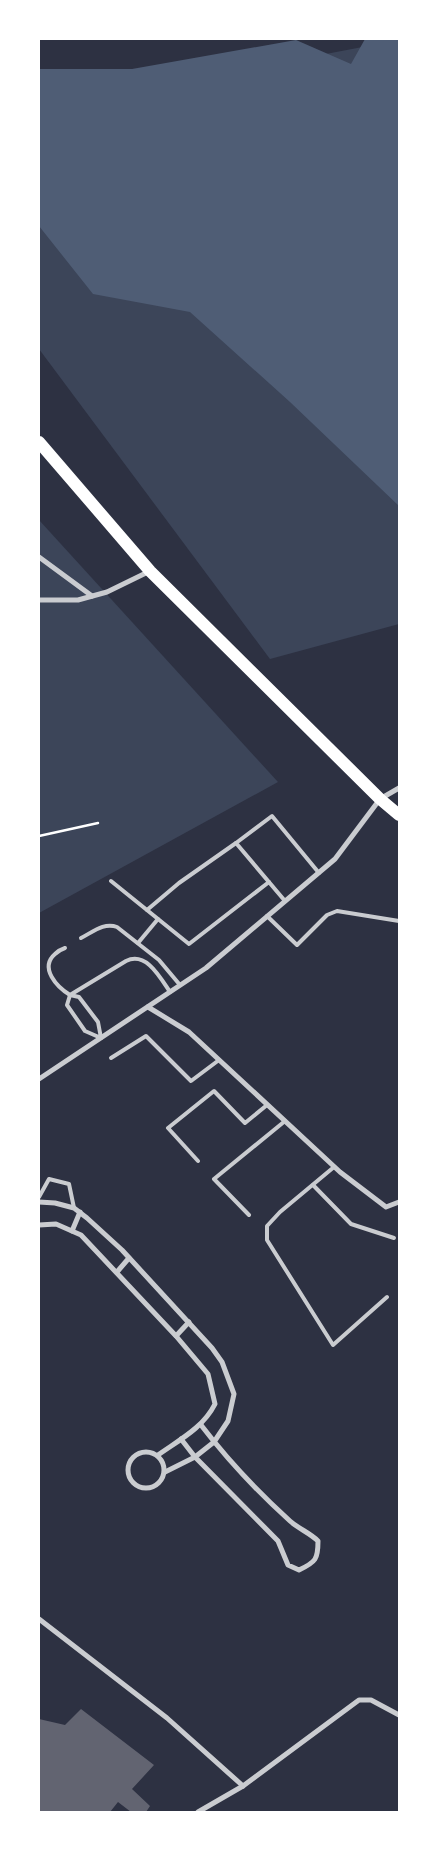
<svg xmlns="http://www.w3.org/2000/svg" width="438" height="1851" font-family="Overpass,sans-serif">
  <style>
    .green { fill: #3c4559 }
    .water { fill: #4f5d75 }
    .building { fill: #626471 }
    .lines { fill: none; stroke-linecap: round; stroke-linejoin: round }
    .path { stroke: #fff; stroke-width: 2.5 }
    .service { stroke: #caccd0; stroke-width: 4 }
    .minor { stroke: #caccd0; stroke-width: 5 }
    .primary { stroke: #fff; stroke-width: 12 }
  </style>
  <rect width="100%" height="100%" fill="#2d3142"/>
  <g class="green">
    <polygon points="399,40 399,624 270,659 39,349 39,109"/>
    <polygon points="39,520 278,782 39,913"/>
  </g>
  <polygon class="water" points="365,39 399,39 399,506 290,402 190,312 93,294 39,226 39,69 132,69 296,40 351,64"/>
  <polygon class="building" points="81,1709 154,1765 132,1789 150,1806 146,1812 131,1812 118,1802 110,1812 39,1812 39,1719 65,1725"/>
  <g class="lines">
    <polyline class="path" points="39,836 98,823"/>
    <g class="service">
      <polyline points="111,881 189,944 269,882"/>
      <polyline points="285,901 236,843 272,816 319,873"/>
      <polyline points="147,910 179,883 236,843"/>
      <polyline points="267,916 297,945 327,915 337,911 399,921"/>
      <path d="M81,938C93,932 104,922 117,927L159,960L180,985"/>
      <polyline points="138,943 158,919"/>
      <path d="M65,948C62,949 58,951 55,954C39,968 57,987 70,995L126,961C146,951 160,977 170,992"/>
      <polygon points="70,995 79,997 98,1022 101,1038 85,1031 67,1005"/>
      <polyline points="111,1058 146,1036 191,1081 219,1060"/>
      <polyline points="198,1161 168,1128 214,1091 245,1123 267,1105"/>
      <polyline points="334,1167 280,1212 267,1226 267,1240 333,1345 387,1297"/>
      <polyline points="313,1185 351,1224 394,1238"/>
      <polyline points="39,1197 49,1179 69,1184 74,1208"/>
      <polyline points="249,1215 214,1179 285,1121"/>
    </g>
    <g class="minor">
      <polyline points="39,557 92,596"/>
      <polyline points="39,600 78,600 107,592 150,571"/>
      <polyline points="148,1007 189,1032 340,1172 386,1207 399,1202"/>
      <polyline points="39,1079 206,968 335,859 380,799 399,788"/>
      <path d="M39,1202L55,1203L74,1208L87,1218L122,1250L212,1348L222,1362L234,1394L228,1421L214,1442L195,1457L278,1541L288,1565L299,1570C316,1562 318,1559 318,1541C310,1533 299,1529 290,1521C258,1492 227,1459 201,1425"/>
      <path d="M39,1225L56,1224L81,1235L176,1336L208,1374L215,1404C203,1428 179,1440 158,1455"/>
      <polyline points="72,1231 80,1212"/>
      <polyline points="117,1272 129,1258"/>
      <polyline points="176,1336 189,1322"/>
      <circle cx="146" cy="1470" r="18"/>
      <polyline points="165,1472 195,1457 181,1439"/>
      <polyline points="39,1619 167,1718 243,1786"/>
      <polyline points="198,1812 243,1786 359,1700 371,1700 399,1715"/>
    </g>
    <polyline class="primary" points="39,442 150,571 380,799 399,815"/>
  </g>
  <rect width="438" height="1851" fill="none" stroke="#ffffff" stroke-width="80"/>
</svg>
